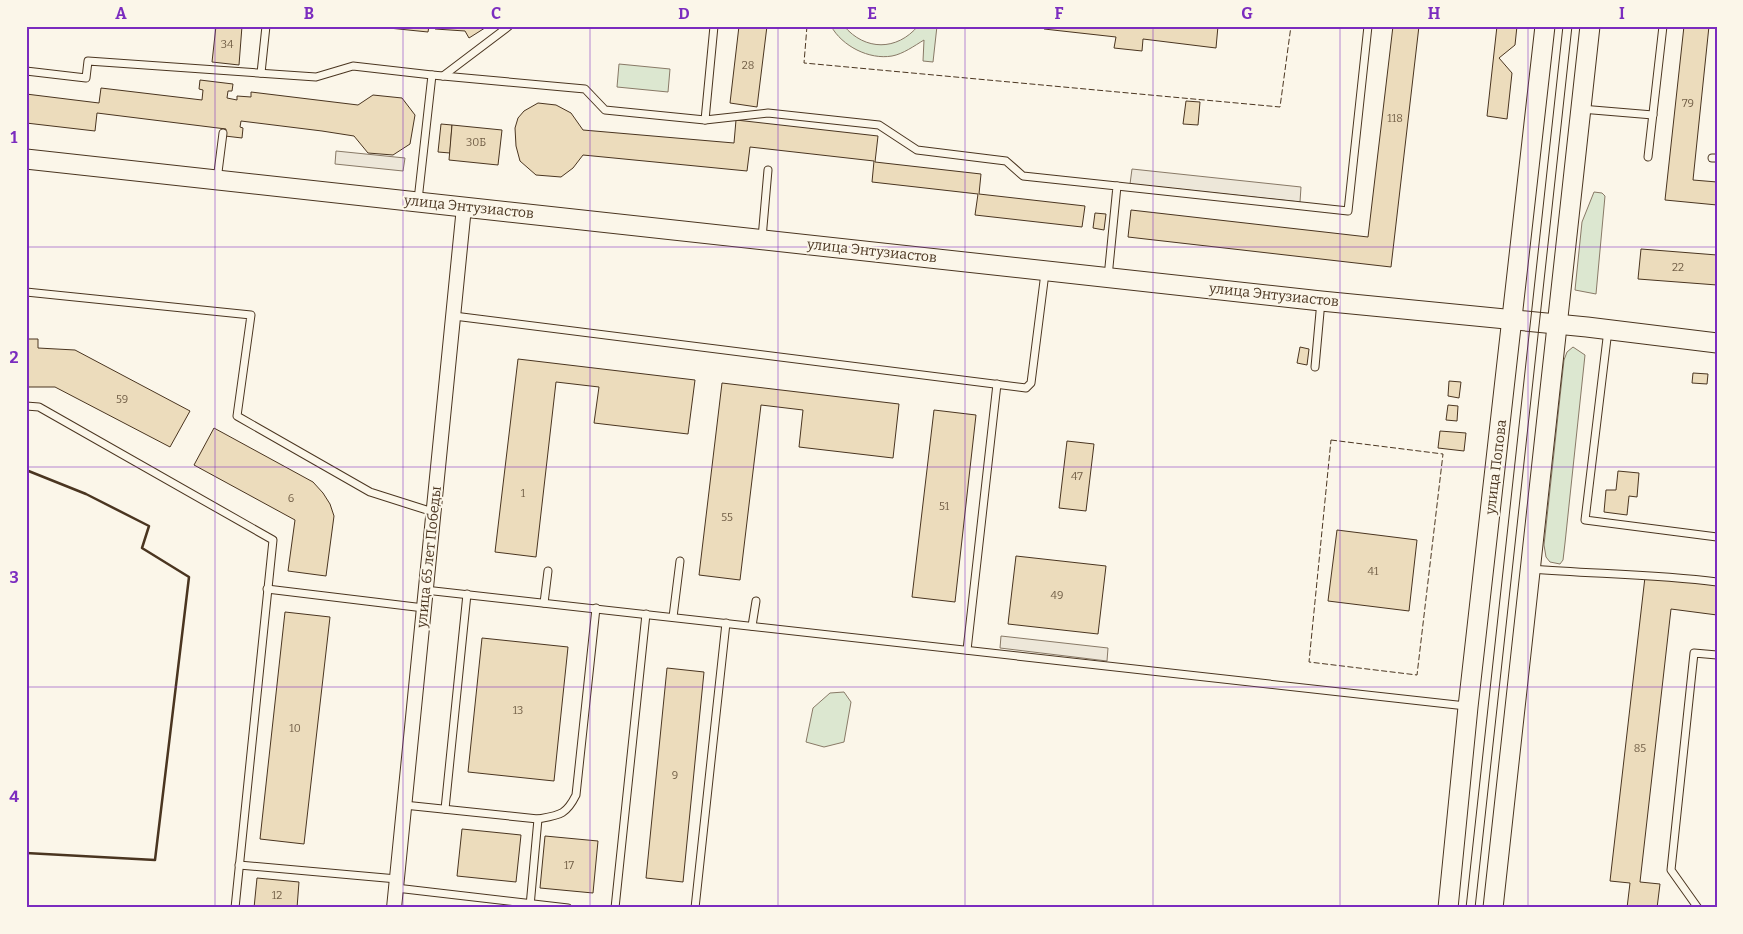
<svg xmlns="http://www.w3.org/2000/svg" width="1743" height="934" font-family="Bitter,serif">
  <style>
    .green { fill: #dce7d0; stroke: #887966 }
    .parking { fill: #ede7d9; stroke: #887966 }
    .building { fill: #ecdcbc; stroke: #4a3520 }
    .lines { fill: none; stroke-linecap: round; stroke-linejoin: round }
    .lane-casing { stroke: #4a3520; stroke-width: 9 }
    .street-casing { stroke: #4a3520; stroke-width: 16 }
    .secondary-casing { stroke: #4a3520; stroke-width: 21 }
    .lane { stroke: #fbf6e9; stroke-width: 7 }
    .street { stroke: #fbf6e9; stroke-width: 14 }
    .secondary { stroke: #fbf6e9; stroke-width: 19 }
    .tram { stroke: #4a3520; stroke-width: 1 }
    .fence { stroke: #4a3520; stroke-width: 1; stroke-dasharray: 6 2.5; stroke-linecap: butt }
    .wall { stroke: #4a3520; stroke-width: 2.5 }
    .grid { fill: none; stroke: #7b2cbf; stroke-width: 1; stroke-opacity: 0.55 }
    .labels { text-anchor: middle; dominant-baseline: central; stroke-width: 4; stroke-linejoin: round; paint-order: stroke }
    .number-label { font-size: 11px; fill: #725f47 }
    .street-label { font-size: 14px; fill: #4a3520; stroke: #fbf6e9 }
    .neatline { fill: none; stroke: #7b2cbf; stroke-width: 2 }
    .grid-label { font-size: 16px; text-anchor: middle; font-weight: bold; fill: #7b2cbf }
  </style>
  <rect width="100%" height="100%" fill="#fbf6e9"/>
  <g class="green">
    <path d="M831,26H844C865,51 897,51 918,26H937L933,62L923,61L924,40C914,46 903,54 892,56C869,60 842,46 831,26Z"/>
    <polygon points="619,64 670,69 668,92 617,87"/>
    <polygon points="1594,192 1602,193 1605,196 1596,294 1575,290 1582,222"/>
    <polygon points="1573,347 1585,355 1565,543 1563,560 1560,564 1550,562 1546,557 1544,545 1564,360 1567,352"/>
    <polygon points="844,692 851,702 844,742 824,747 806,742 813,708 830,693"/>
  </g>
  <g class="parking">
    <polygon points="336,151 405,158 403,171 335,164"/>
    <polygon points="1132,169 1301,187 1300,202 1130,184"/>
    <polygon points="1001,636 1108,648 1107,661 1000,648"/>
  </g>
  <g class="building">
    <polygon points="216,26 242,26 239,65 212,62"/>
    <polygon points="369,26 429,26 428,32"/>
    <polygon points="435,26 488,26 469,38 465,31 435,29"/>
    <polygon points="739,26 767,26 757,107 730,103"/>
    <polygon points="1044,26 1218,26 1216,48 1143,39 1142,51 1114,48 1116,37 1044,29"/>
    <polygon points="1393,26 1419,26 1391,267 1128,237 1131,210 1368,237"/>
    <polygon points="1497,26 1517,26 1515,45 1499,58 1512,73 1507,119 1487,116"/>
    <polygon points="1684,26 1709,26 1693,180 1717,182 1717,205 1665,200"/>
    <polygon points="200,80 233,84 232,91 228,91 227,98 237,100 237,96 251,97 251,92 358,105 373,95 402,98 415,115 410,144 393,155 368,153 354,136 322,131 241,121 240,127 243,128 242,138 225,136 226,129 97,113 95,131 26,123 26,94 99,103 101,88 202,100 203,90 199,89"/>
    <polygon points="1186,101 1200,102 1198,125 1183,124"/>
    <polygon points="538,103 556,105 571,113 583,130 734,143 736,120 878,136 875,162 981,174 979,194 1085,206 1082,227 975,215 978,194 872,182 874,161 750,147 747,171 583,155 573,168 561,177 536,175 520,161 516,146 515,128 518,118 524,111"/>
    <polygon points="441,124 452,125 450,153 438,152"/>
    <polygon points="452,125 502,130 498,165 449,160"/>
    <polygon points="1095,213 1106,214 1104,230 1093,228"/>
    <polygon points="1641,249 1717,255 1717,285 1638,279"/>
    <polygon points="26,339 38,339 38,348 75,350 190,411 170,447 55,387 26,387"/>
    <polygon points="1300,347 1309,349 1307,365 1297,363"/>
    <polygon points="518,359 695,380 688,434 594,423 599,387 556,382 536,557 495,552"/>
    <polygon points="1693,373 1708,374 1707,384 1692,383"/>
    <polygon points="1449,381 1461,382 1459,398 1448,396"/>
    <polygon points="722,383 899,404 893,458 799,447 803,410 761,405 740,580 699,575"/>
    <polygon points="1448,405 1458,406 1457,421 1446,420"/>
    <polygon points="934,410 976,415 955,602 912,597"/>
    <polygon points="214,428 313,482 323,493 330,504 334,516 326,576 288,571 295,520 194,465"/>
    <polygon points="1440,431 1466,433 1464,451 1438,448"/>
    <polygon points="1067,441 1094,444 1086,511 1059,508"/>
    <polygon points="1618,471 1639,473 1637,497 1629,496 1627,515 1604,512 1606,490 1616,490"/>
    <polygon points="1337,530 1417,540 1409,611 1328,601"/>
    <polygon points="1016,556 1106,566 1098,634 1008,624"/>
    <polygon points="1645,577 1717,585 1717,615 1671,609 1640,882 1660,884 1657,908 1627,908 1630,883 1610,881"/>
    <polygon points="285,612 330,617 304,844 260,839"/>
    <polygon points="482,638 568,647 554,781 468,772"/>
    <polygon points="667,668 704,672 683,882 646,878"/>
    <polygon points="462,829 521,835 516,882 457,876"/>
    <polygon points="545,836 598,841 593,893 540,888"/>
    <polygon points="257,878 299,882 297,908 254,908"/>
  </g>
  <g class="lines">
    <defs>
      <g id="lane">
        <polyline points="26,71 86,78 88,61 316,77 353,66 432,75 418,200"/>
        <polyline points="261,73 266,26"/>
        <polyline points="432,75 585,89 605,110 705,120 768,113 879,125 917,150 1006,161 1023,176 1117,186 1108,277"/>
        <polyline points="443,76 509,26"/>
        <polyline points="1581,109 1653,115"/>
        <polyline points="705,120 714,26"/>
        <polyline points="1648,157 1663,26"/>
        <polyline points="1712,158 1717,158"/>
        <polyline points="217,180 223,133"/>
        <polyline points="1117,186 1348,211 1368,26"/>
        <polyline points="762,238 768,170"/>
        <polyline points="26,292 251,315 237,416 370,492 433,512"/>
        <polyline points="454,316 1026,388 1031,383 1045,273"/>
        <polyline points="1608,330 1585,520 1717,537"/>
        <polyline points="1315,367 1321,301"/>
        <polyline points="26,406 39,407 273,540 235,908"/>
        <path d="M1531,569C1593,574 1655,574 1717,582"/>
        <polyline points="267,589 424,608"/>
        <polyline points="425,590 1466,706"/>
        <polyline points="544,603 548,571"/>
        <polyline points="673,617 680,561"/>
        <polyline points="752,626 756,601"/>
        <polyline points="967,650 997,384"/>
        <path d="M404,805L538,819C560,815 566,815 576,795L596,608"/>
        <polyline points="445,809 467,594"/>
        <polyline points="239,865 397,879"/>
        <polyline points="396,888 568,908"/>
        <polyline points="530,906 538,819"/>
        <polyline points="615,908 646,614"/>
        <polyline points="695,908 726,623"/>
        <polyline points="1698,908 1671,870 1694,653 1717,655"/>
      </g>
      <polyline id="street" points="394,908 464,207"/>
      <g id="secondary">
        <polyline points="26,159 1321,301 1587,327 1717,343"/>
        <polyline points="1448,908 1468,707 1545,26"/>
        <polyline points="1493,908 1590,26"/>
      </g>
    </defs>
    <use href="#lane" class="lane-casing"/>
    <use href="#street" class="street-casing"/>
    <use href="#secondary" class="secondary-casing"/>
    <use href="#lane" class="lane"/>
    <use href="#street" class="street"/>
    <use href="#secondary" class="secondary"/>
    <g class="tram">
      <polyline points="1466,908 1563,26"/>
      <polyline points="1475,908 1572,26"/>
    </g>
    <g class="fence">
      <polyline points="807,26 804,63 1280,107 1291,26"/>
      <polygon points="1331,440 1443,454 1417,675 1309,662"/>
    </g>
    <polyline class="wall" points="26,470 86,494 149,526 142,548 189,577 155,860 26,853"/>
  </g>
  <path class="grid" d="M215,26V908M403,26V908M590,26V908M778,26V908M965,26V908M1153,26V908M1340,26V908M1528,26V908M26,247H1717M26,467H1717M26,687H1717"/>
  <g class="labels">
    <g class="number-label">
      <text x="227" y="44">34</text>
      <text x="748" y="65">28</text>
      <text x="1688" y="103">79</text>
      <text x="1395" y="118">118</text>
      <text x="476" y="142">30Б</text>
      <text x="1678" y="267">22</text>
      <text x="122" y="399">59</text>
      <text x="1077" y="476">47</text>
      <text x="523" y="493">1</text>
      <text x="291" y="498">6</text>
      <text x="944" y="506">51</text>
      <text x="727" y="517">55</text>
      <text x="1373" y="571">41</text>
      <text x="1057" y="595">49</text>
      <text x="518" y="710">13</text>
      <text x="295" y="728">10</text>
      <text x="1640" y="748">85</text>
      <text x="675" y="775">9</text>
      <text x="569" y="865">17</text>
      <text x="277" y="895">12</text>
    </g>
    <g class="street-label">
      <text transform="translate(469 207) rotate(6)">улица Энтузиастов</text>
      <text transform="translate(872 251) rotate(6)">улица Энтузиастов</text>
      <text transform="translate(1274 295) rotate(6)">улица Энтузиастов</text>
      <text transform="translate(1496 467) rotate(-83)">улица Попова</text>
      <text transform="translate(429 557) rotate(-84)">улица 65 лет Победы</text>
    </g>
  </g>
  <rect width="1743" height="934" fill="none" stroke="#fbf6e9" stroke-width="55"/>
  <rect x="28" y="28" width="1688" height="878" class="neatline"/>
  <g class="grid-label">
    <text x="121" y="19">A</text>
    <text x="309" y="19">B</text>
    <text x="496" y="19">C</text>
    <text x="684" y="19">D</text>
    <text x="872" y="19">E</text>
    <text x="1059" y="19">F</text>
    <text x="1247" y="19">G</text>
    <text x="1434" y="19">H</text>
    <text x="1622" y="19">I</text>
    <text x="14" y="143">1</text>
    <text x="14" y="363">2</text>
    <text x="14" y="583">3</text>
    <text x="14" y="802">4</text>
  </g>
</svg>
